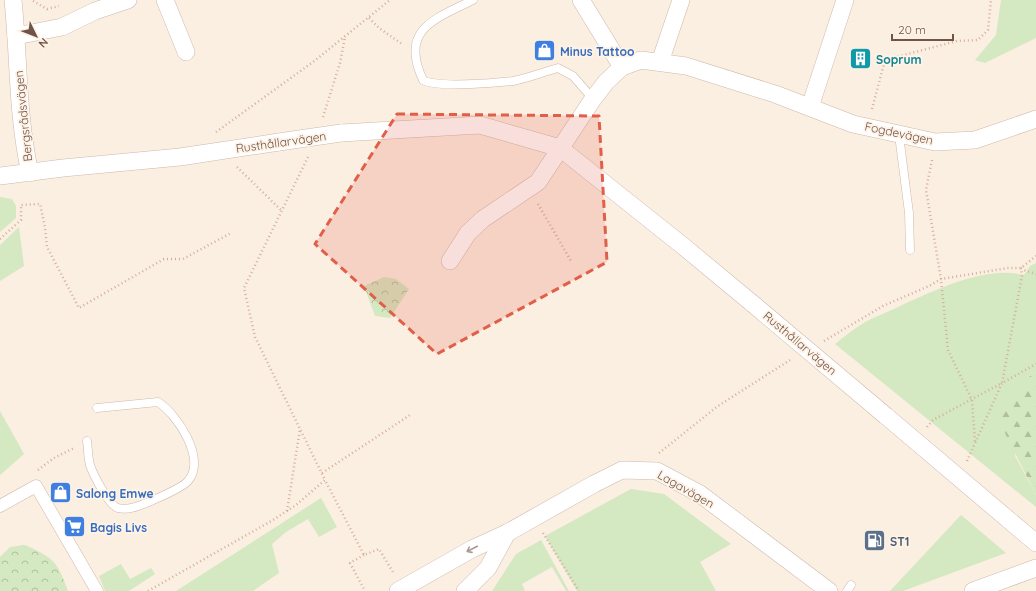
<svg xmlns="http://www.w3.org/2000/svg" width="1036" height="591" font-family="Quicksand,sans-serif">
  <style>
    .grass { fill: #d4e8c1 }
    .forest { fill: url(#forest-firs) }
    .park { fill: url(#park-crowns) }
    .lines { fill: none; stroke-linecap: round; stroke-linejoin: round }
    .service-casing { stroke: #ceb8ab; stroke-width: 9 }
    .pedestrian-casing { stroke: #ceb8ab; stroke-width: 13 }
    .minor-casing { stroke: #ceb8ab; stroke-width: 18 }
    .path { stroke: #d4ae9d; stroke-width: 2.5; stroke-dasharray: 1 3; stroke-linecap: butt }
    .service { stroke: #fff; stroke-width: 8 }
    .pedestrian { stroke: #fff; stroke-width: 12 }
    .minor { stroke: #fff; stroke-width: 17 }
    .minor-bridge-casing { stroke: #ceb8ab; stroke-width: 18; stroke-linecap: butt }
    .minor-bridge { stroke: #fff; stroke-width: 17 }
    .oneway { stroke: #aa9892 }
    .marked { fill: #e15e4a; fill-opacity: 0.2; stroke: #e15e4a; stroke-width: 3; stroke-dasharray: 8 5; stroke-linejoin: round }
    .labels { text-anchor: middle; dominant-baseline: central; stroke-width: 3.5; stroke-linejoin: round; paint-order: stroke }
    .shop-label { font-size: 12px; font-weight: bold; fill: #366cbe; stroke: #fef3e7; text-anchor: start }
    .culture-label { font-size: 12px; font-weight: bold; fill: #0d838f; stroke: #fef3e7; text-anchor: start }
    .street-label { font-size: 12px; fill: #715449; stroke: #fef3e7 }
    .service-label { font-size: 12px; font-weight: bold; fill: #4e5e75; stroke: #fef3e7; text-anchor: start }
  </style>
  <defs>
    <pattern id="forest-firs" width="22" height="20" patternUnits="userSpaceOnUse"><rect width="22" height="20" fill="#d4e8c1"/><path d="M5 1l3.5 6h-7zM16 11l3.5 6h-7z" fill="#b0bf9f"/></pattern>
    <pattern id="park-crowns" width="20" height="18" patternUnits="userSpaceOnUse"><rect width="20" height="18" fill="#d4e8c1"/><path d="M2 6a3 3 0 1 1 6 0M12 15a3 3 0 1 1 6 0" fill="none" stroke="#b0bf9f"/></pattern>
  </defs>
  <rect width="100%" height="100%" fill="#fbefe1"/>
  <g class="grass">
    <polygon points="1001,0 1036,0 1036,38 985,63 975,60 996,35"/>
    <polygon points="0,197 12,199 16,206 16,218 0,232"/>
    <polygon points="19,227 24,266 0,281 0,245"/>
    <path d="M1036,263V372L1030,376L1015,456L1036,495V507L835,344C844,337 852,330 862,324C873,317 886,313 898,307C933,291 985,265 1024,275L1030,266Z"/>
    <polygon points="0,411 24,454 0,475"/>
    <polygon points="631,489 664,494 731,544 700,562 716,591 577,591 545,536"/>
    <polygon points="321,498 337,527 319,537 308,519 286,532 272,544 279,573 253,591 176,591"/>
    <polygon points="961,515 1006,553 903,591 890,591"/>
    <polygon points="541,540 569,591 566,591 552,567 522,584 525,591 492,591 516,554"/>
    <polygon points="121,564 130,579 151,568 155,574 129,591 105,591 99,576"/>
  </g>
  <polygon class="forest" points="1036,372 1036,495 999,421 1030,376"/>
  <g class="park">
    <polygon points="384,277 396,279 409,289 390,318 375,316 364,286"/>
    <path d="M25,545C54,558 57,561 68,591H0V557L10,547Z"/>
  </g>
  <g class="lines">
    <defs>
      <g id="service">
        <path d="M473,0C435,19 399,29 423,80C436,88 496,83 513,81C528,78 543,72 558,68L573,76L593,99"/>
        <polyline points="899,135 909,213 910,250"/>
        <path d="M87,441C88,448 88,458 90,465C93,474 109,506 118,508C129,511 141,505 151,501C160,497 182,488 188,481C207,459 177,414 158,402L97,408"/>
        <polyline points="847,591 851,585"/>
      </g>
      <polyline id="pedestrian" points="0,506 36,486 97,591"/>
      <g id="minor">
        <path d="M13,0C19,59 17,115 30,173"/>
        <polyline points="165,0 186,52"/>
        <polyline points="581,0 622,67"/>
        <polyline points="16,36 62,27 95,11 128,0"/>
        <polyline points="660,62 681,0"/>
        <polyline points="810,107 845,0"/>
        <polyline points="341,133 480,125 560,148 683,246 753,304"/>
        <polyline points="0,176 63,168 180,157 279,142"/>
        <polyline points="450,261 468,233 483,219 538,182 593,99 606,82 622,67 641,60 686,66 775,94 853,124 935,142 975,140 1036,119"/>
        <polyline points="886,416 1036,543"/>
        <polyline points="398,591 472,549 507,533 594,484 622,470 657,471 700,494 829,591"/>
        <polyline points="465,591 488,568 507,533"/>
        <polyline points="973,591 1036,568"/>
      </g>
    </defs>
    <use href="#service" class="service-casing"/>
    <use href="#pedestrian" class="pedestrian-casing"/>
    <use href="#minor" class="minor-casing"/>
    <g class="path">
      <polyline points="33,1 47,9 59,6"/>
      <polyline points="369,18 379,28 402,44"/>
      <polyline points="872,109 885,60 957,41 978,40 988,30 991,0"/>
      <polyline points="323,117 340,63 345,37"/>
      <polyline points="216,132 313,62 390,0"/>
      <polyline points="308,157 244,288 255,337 325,480"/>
      <polyline points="932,160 926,190 941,279 948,350 972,400 975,442"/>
      <polyline points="237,167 282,211"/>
      <polyline points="538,204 571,261"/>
      <polyline points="0,239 21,220 21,205 40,204 45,227 47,247 79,308 164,259 183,259 231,233"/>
      <polyline points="1021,268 1026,271 1036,274"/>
      <polyline points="824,341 883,306 929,286 941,279 1008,268 1021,268 1036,256"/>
      <polyline points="927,427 933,420 1002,383 1022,276 1021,268"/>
      <polyline points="659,453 718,406 790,360"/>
      <polyline points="967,461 1002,383 1036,364"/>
      <polyline points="38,470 54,458 74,448"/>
      <polyline points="322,473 410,415"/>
      <polyline points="287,511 300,429"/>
      <polyline points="543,533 579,591"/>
      <polyline points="364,555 350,563 365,591"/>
      <polyline points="148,591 273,520 296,505 325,480 364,555 379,549 393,572"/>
    </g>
    <use href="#service" class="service"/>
    <use href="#pedestrian" class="pedestrian"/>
    <use href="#minor" class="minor"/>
    <defs>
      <g id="minor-bridge">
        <polyline points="279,142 341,133"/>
        <polyline points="753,304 886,416"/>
      </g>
    </defs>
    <use href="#minor-bridge" class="minor-bridge-casing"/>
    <use href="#minor-bridge" class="minor-bridge"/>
  </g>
  <defs><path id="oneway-shaft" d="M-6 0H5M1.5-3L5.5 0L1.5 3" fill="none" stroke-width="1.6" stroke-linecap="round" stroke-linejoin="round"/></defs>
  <use class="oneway" href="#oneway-shaft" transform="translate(472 549) rotate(153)"/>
  <path class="marked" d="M397,114L599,116L607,262L437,354L315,244Z"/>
  <defs>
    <symbol id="shop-square" viewBox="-11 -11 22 22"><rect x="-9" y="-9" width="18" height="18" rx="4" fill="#3f7fe0" stroke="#fef3e7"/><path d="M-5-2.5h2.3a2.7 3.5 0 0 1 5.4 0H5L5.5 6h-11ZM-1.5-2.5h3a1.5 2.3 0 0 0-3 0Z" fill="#fff"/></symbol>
    <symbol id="building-square" viewBox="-11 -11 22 22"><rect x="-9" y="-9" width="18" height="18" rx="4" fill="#0f9aa8" stroke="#fef3e7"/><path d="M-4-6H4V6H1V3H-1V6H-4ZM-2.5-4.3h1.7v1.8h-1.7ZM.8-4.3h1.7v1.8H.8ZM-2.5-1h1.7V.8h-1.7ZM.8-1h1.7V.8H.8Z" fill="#fff"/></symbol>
    <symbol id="supermarket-square" viewBox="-11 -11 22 22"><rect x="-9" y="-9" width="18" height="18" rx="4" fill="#3f7fe0" stroke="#fef3e7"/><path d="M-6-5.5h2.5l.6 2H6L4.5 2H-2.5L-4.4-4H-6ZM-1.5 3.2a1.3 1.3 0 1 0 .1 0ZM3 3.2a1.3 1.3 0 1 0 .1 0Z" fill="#fff"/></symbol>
    <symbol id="fuel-square" viewBox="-11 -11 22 22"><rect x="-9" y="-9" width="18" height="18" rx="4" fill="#5c6f8a" stroke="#fef3e7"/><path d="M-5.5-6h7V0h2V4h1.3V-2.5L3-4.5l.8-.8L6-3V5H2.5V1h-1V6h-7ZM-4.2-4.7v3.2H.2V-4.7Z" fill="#fff"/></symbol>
  </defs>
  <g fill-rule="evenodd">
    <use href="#shop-square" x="532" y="38" width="25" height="25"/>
    <use href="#building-square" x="848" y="46" width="25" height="25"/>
    <use href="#shop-square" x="48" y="480" width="25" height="25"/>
    <use href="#supermarket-square" x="62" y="514" width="25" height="25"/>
    <use href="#fuel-square" x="862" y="528" width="25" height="25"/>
  </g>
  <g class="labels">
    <g class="shop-label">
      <text x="560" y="51">Minus Tattoo</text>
      <text x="76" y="493">Salong Emwe</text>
      <text x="90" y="527">Bagis Livs</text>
    </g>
    <g class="culture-label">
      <text x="876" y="59">Soprum</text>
    </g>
    <g class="street-label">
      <text transform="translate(23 116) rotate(-96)">Bergsrådsvägen</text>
      <text transform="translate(899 133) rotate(12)">Fogdevägen</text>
      <text transform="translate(281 142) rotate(-8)">Rusthållarvägen</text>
      <text transform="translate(800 343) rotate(40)">Rusthållarvägen</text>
      <text transform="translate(686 489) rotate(30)">Lagavägen</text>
    </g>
    <g class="service-label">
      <text x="890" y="541">ST1</text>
    </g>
  </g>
  <g transform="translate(36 36) rotate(133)" stroke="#fef3e7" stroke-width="3" paint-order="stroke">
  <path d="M0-3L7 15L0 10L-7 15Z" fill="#715449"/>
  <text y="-6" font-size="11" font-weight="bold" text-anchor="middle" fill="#715449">N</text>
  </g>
  <path d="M892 34v6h61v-6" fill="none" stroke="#715449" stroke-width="2"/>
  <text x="898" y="34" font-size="12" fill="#715449" stroke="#fef3e7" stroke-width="3" paint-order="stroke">20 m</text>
</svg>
